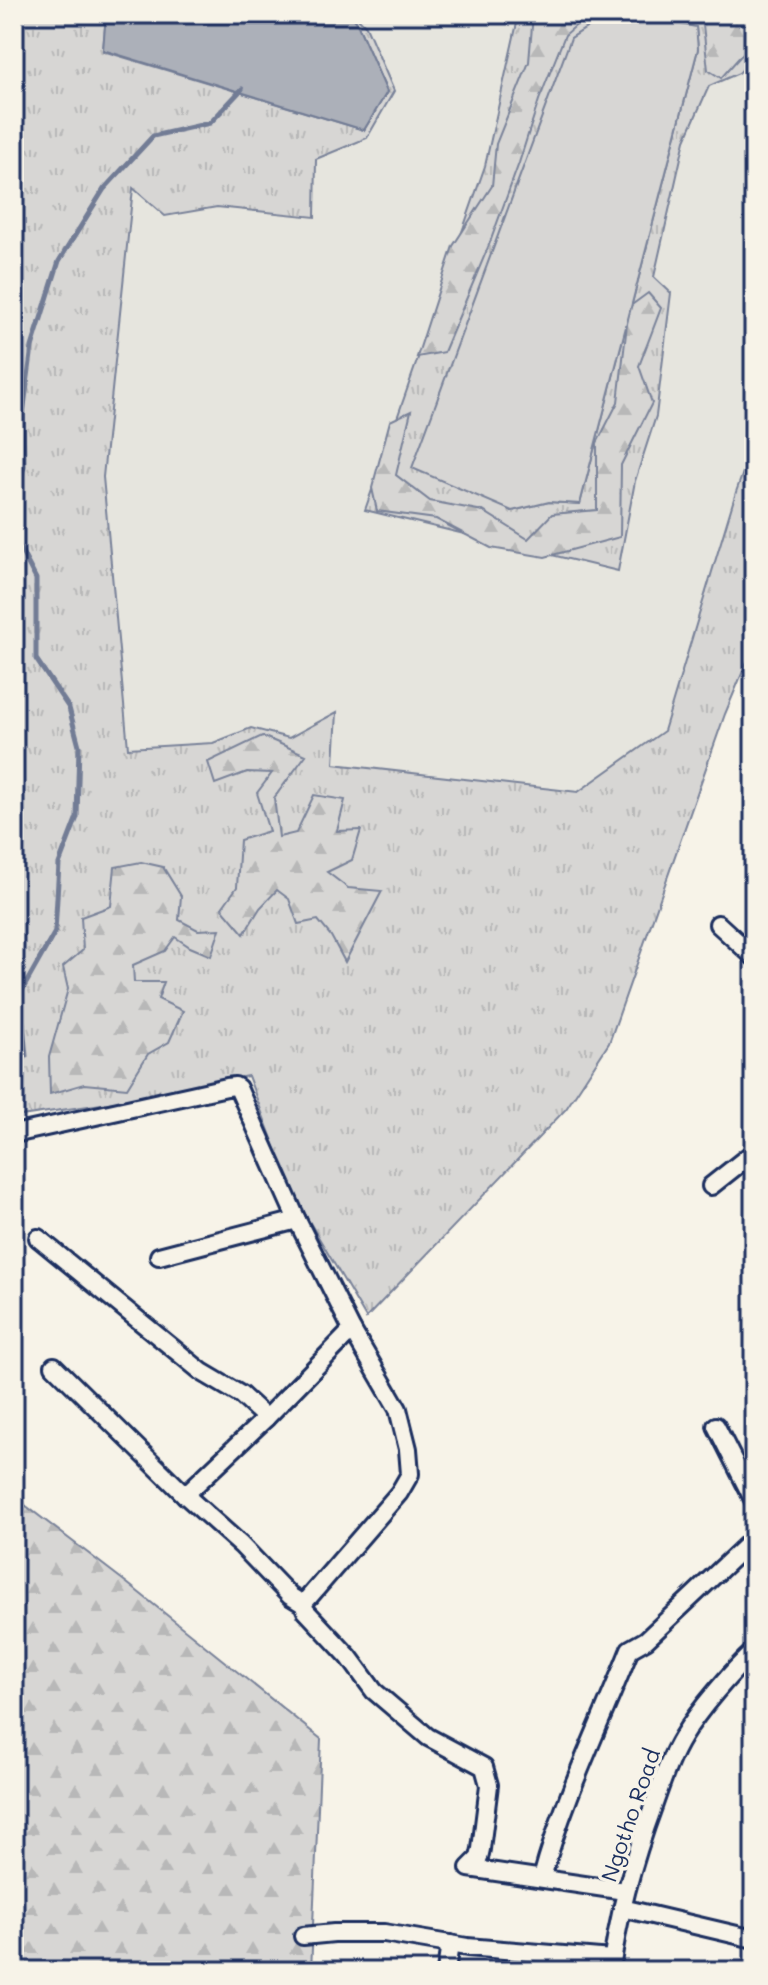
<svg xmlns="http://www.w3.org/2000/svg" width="768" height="1985" font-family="Mali,sans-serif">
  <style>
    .built { fill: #e6e5de }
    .grass { fill: url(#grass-tufts); stroke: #798299; stroke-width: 2 }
    .forest { fill: url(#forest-firs); stroke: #798299; stroke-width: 2 }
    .pitch { fill: #d7d6d4; stroke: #798299; stroke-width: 2 }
    .water { fill: #acb0b9; stroke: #727c95; stroke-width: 2 }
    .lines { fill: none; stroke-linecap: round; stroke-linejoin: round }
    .stream { stroke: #727c95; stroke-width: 5 }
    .street-casing { stroke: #1b2f5e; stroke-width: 22 }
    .street { stroke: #f7f3e8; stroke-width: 16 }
    .labels { text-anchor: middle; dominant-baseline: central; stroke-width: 7; stroke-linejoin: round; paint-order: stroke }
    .street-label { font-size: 22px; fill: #1b2f5e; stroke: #f7f3e8 }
  </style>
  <defs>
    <pattern id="grass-tufts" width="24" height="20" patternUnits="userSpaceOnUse" patternTransform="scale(2)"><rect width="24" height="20" fill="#d7d6d4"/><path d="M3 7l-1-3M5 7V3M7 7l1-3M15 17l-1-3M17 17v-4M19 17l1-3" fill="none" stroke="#b8b8b8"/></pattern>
    <pattern id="forest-firs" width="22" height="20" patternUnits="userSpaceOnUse" patternTransform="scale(2)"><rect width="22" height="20" fill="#d7d6d4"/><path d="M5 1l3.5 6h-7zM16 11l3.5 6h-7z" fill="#b8b8b8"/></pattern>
  </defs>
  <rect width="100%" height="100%" fill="#f7f3e8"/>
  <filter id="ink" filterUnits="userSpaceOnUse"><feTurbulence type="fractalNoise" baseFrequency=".0125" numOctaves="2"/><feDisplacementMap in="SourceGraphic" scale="16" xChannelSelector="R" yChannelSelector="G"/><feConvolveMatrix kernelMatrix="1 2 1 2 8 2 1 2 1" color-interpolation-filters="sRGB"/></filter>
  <g filter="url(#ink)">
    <polygon class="built" points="14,14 754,14 754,645 725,714 609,1043 566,1109 366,1318 293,1194 248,1076 122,1101 14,1117"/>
    <g class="grass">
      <polygon points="14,14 106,14 103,51 364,130 387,92 356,21 350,14 354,14 366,26 394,91 367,138 316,159 315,217 217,207 165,216 133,188 103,477 128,748 213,743 251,728 289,738 337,712 334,764 578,792 664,731 736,492 754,442 754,645 725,714 609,1043 566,1109 366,1318 293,1194 248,1076 122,1101 14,1117"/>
      <polygon points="519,14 608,14 571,38 512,511 549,502 580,504 698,49 696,27 628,14 754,14 754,57 739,73 709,86 685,140 654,277 671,293 656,416 635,481 618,571 365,510 485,166"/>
    </g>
    <g class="forest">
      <polygon points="533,14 589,14 565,35 539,100 519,163 489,245 444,352 417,357 453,246 492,186 496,144 529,62"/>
      <polygon points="684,14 754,14 754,41 721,78 708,70 702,16"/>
      <polygon points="648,293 661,308 639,366 652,403 621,465 620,537 545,557 491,548 436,519 377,511 372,488 390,421 411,411 396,475 430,501 483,511 528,539 552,514 597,510 597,443 618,402 629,307"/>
      <polygon points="262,736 306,755 274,798 279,837 296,833 314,795 345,800 337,831 361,830 352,860 327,872 348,888 382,891 345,962 331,936 318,920 298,924 289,899 277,890 260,908 244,934 222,908 237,887 240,840 269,831 257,793 272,773 247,772 215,784 208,762"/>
      <polygon points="141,862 163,867 181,896 179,920 198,930 220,929 211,956 190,947 175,937 165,951 133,965 134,982 164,982 158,999 183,1011 169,1042 148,1054 127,1088 84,1084 50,1094 49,1057 68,989 63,967 83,950 81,917 111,906 115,867"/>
      <polygon points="14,1493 22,1498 25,1505 127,1583 321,1739 311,1971 14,1971"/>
    </g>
    <polygon class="pitch" points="608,14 628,14 696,27 698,49 580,504 549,502 512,511 412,468 571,38"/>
    <polygon class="water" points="106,14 350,14 356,21 387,92 364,130 103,50"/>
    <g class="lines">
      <g class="stream">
        <polyline points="14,506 24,466 23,414 32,347 59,261 104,189 153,136 210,123 242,89"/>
        <polyline points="14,537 36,579 36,659 69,708 79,746 77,817 59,864 55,932 20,994 26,1056 14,1072"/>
      </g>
      <defs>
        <g id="street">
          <polyline points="718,924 754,957"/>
          <polyline points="14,1134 227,1087 235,1086 238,1088 297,1220 352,1330 398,1409 408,1449 410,1474 399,1493 303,1604"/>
          <polyline points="711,1186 754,1152"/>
          <polyline points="38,1238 202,1372 241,1395 266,1418"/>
          <polyline points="159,1256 297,1220"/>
          <polyline points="54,1366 185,1495 241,1545 290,1596 303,1604 306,1611 349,1657 374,1691 428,1737 484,1767 489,1785 481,1849 479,1858 469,1868 625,1891"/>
          <polyline points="716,1426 754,1501"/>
          <polyline points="185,1495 266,1418 352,1330"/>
          <path d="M542,1878C563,1799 600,1725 630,1649L646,1640L754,1538"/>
          <polyline points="622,1908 754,1939"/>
          <polyline points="303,1936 334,1933 384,1933 467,1947 612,1959"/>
          <polyline points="446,1971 450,1944"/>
          <path d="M611,1971C618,1913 634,1858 654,1804C662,1781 670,1757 683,1736C698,1711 732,1671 754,1651"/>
        </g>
      </defs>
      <use href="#street" class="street-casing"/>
      <use href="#street" class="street"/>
    </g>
  </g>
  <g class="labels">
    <g class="street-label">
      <text transform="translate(630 1815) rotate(-71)">Ngotho Road</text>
    </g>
  </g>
  <rect width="768" height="1985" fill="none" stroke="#f7f3e8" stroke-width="48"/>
  <rect x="24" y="24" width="720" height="1937" fill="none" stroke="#1b2f5e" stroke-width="3" filter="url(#ink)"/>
</svg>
